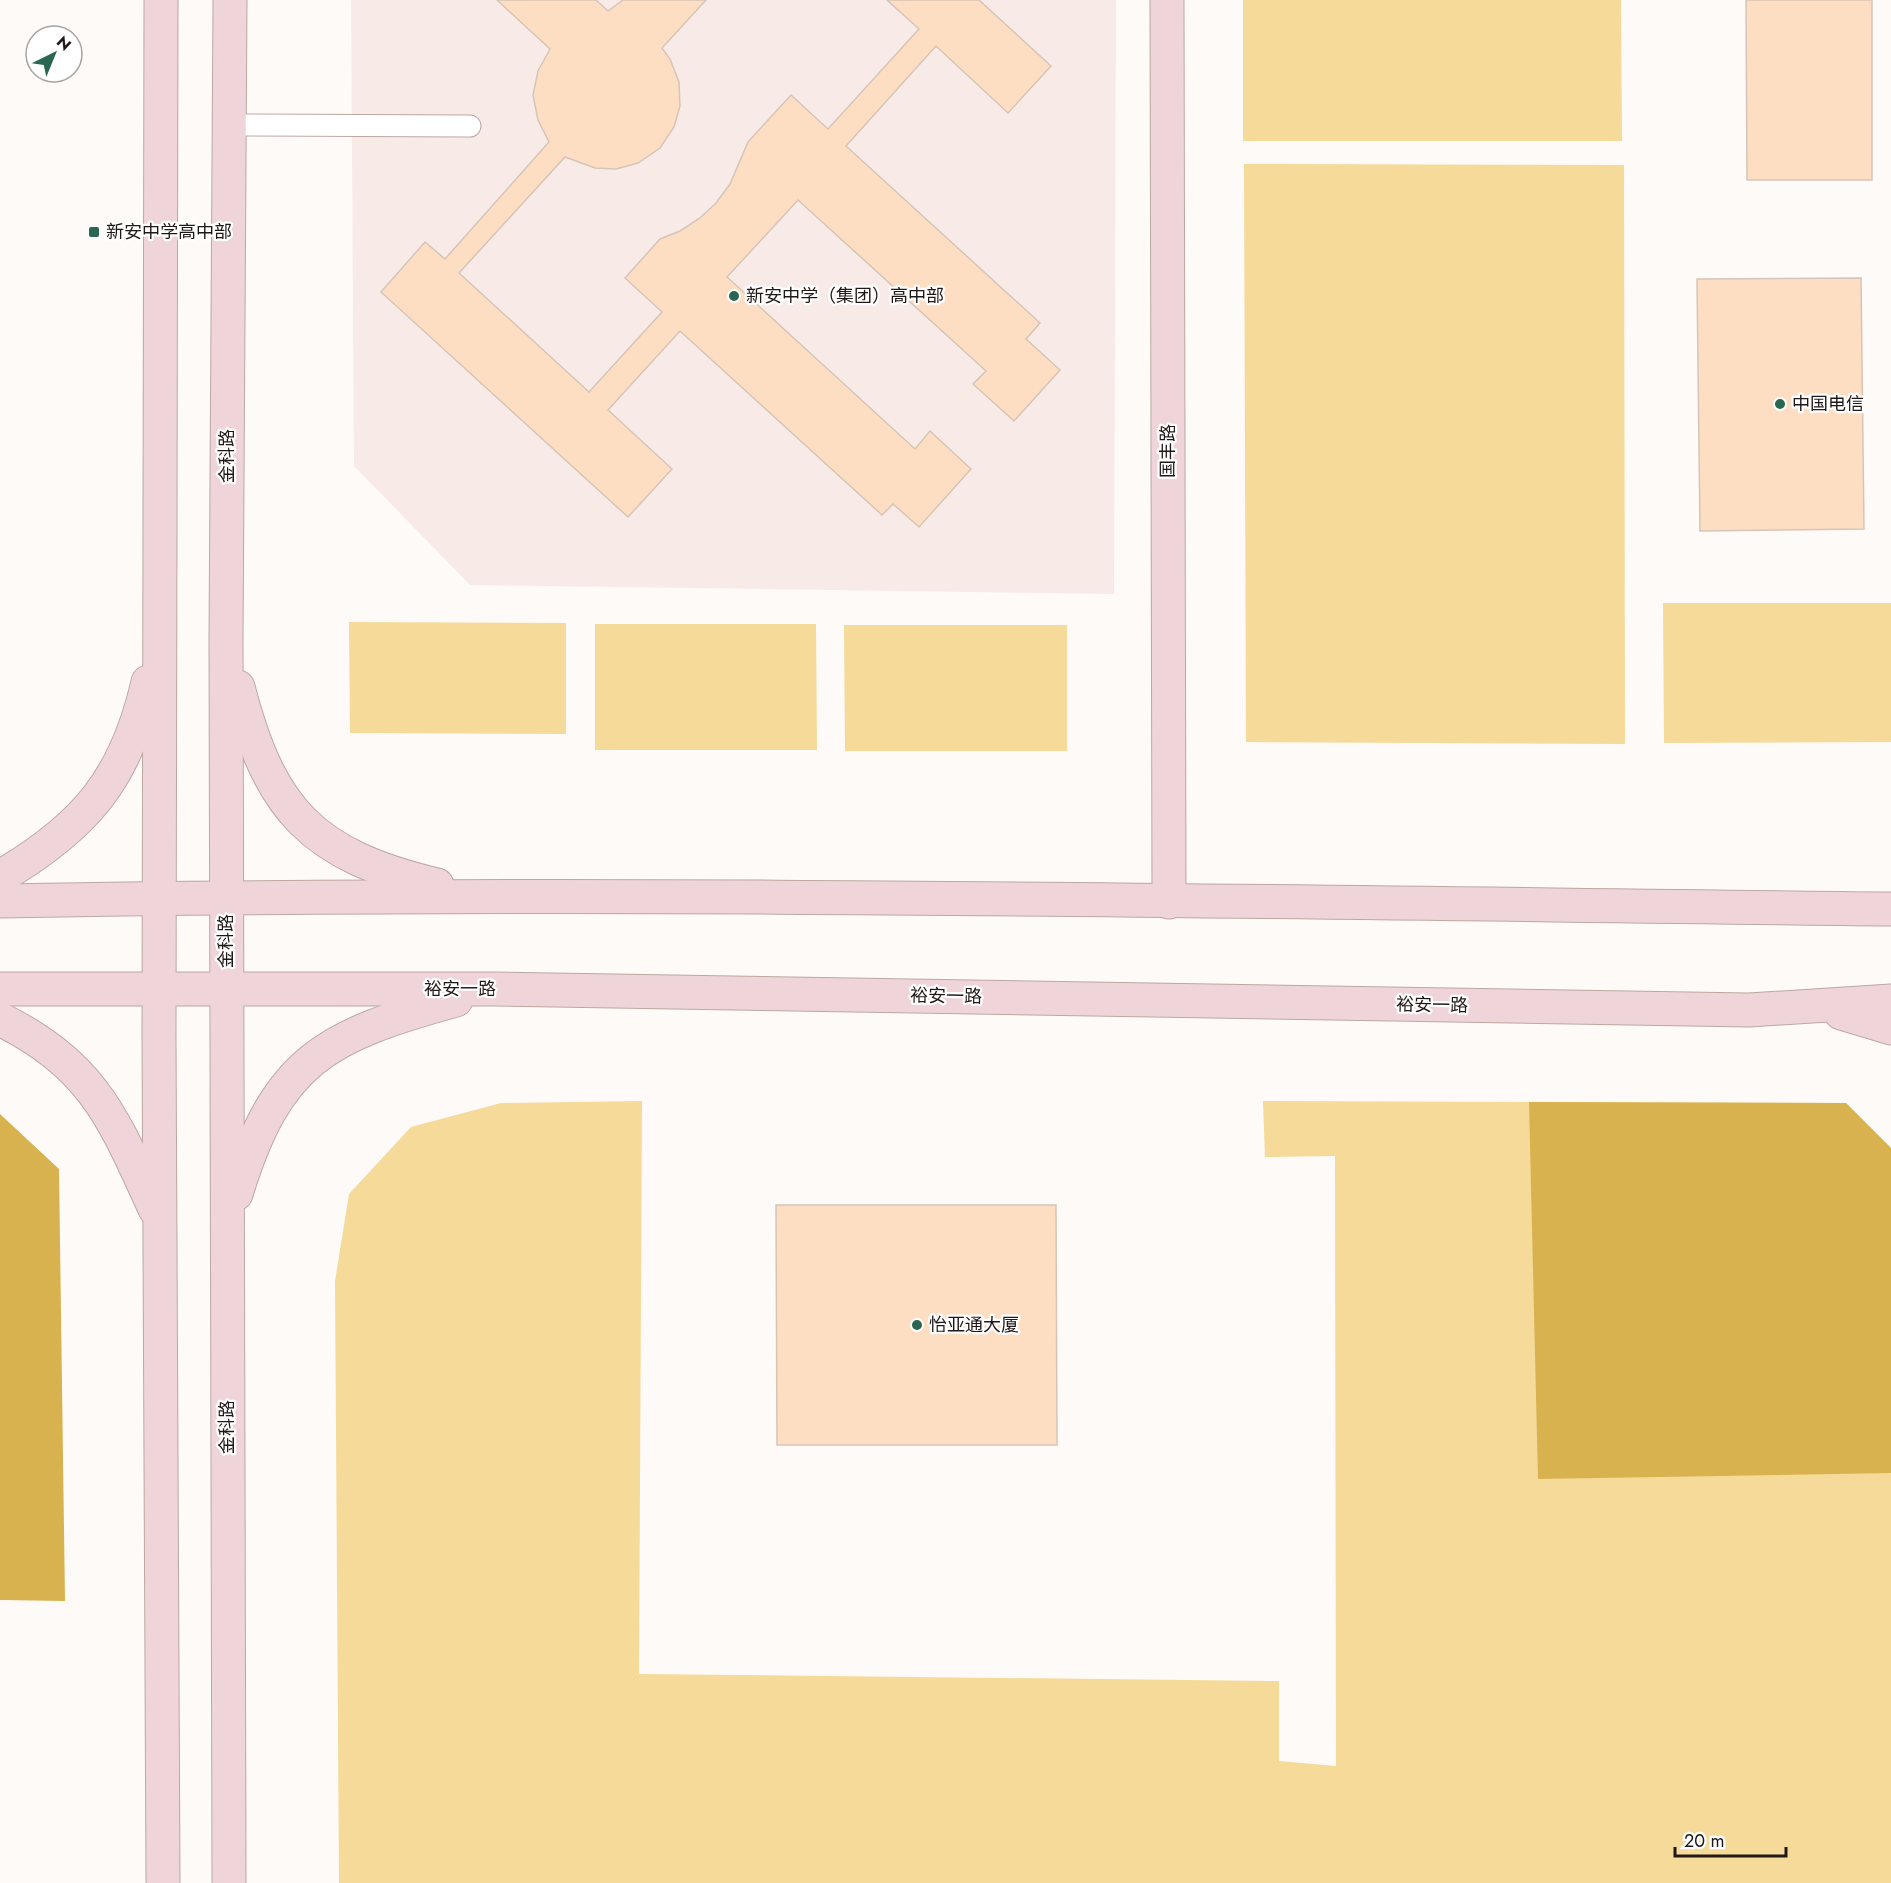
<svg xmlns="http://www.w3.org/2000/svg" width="1891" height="1883" font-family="Jost,'Noto Sans SC',sans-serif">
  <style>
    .built { fill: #f8ebe7 }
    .green { fill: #f6da99 }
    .forest { fill: #d8b24f }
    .building { fill: #fedec3; stroke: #d6c5b7; stroke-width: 1.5 }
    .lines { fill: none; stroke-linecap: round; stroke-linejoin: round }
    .lane-casing { stroke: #bea7a2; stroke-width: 23 }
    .secondary-casing { stroke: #bea7a2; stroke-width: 35 }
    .lane { stroke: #fff; stroke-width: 21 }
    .secondary { stroke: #efd4d9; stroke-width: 33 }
    .poi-dot { fill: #2a6650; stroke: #fff; stroke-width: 2 }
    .labels { text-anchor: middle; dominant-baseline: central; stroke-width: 4.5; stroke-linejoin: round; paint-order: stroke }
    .poi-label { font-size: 18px; fill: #201816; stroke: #fff; text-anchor: start }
    .street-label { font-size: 18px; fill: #201816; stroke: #fff }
  </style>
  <rect width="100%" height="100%" fill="#fefaf8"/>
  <polygon class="built" points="351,0 1116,0 1114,594 470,585 354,466"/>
  <g class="green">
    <polygon points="1243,0 1621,0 1622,141 1243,141"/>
    <polygon points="1244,164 1624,165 1625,744 1246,742"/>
    <polygon points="1663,603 1891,603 1891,742 1664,743"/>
    <polygon points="349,622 566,623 566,734 350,733"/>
    <polygon points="595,624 816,624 817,750 595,750"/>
    <polygon points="844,625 1067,625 1067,751 845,751"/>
    <polygon points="642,1101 639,1674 1279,1681 1279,1761 1336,1766 1335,1156 1265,1157 1263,1101 1846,1103 1891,1148 1891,1883 339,1883 335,1281 349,1194 411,1127 501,1103"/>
  </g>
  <g class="forest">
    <polygon points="1529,1102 1846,1103 1891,1148 1891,1473 1538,1479"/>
    <polygon points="0,1114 59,1169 65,1601 0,1600"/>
  </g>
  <g class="building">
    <polygon points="497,0 596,0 608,11 623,0 706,0 662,48 670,59 679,82 680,106 674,127 660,148 638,163 616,169 595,168 565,157 459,273 589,392 662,312 625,278 660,239 680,231 700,218 716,203 730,184 748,142 791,95 828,129 919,29 887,0 979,0 1051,66 1008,113 936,46 846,146 1040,323 1026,339 1060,370 1014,421 973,384 986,371 798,200 727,277 915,449 930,431 971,469 919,527 893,504 882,515 680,331 608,410 672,469 628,517 381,292 425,242 445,259 549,142 538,120 533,95 538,71 550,49"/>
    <polygon points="1746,0 1872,0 1872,180 1747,180"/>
    <polygon points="1861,278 1864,529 1700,531 1697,279"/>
    <polygon points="776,1205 1056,1205 1057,1445 777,1445"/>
  </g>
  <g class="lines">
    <defs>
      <polyline id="lane" points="230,125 470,126"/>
      <g id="secondary">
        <polyline points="161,0 159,1036 163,1883"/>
        <polyline points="1167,0 1169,902"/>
        <path d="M238,687C270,811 312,855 437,885"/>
        <path d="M0,877C85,827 126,779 148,682"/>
        <path d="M0,901C630,890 1261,902 1891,909"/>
        <polyline points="0,989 495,989 1749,1010 1891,1001"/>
        <polyline points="1841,1013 1891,1028"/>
        <path d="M0,1019C95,1067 113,1118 155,1209"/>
        <path d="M236,1194C277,1059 326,1036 456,1000"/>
        <polyline points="229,1883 226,641 230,0"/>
      </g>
    </defs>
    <use href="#lane" class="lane-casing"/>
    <use href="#secondary" class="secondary-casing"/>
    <use href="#lane" class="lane"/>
    <use href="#secondary" class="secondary"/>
  </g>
  <g class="poi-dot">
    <rect x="88" y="226" width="12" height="12" rx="3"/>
    <circle cx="734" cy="296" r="6"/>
    <circle cx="1780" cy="404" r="6"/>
    <circle cx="917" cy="1325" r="6"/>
  </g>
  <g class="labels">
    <g class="poi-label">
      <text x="106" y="232">新安中学高中部</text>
      <text x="746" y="296">新安中学（集团）高中部</text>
      <text x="1792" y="404">中国电信</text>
      <text x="929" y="1325">怡亚通大厦</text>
    </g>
    <g class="street-label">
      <text transform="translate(1168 451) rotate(-90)">国丰路</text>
      <text transform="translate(227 456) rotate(-90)">金科路</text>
      <text transform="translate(226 941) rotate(-90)">金科路</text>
      <text x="460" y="989">裕安一路</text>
      <text transform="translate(946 996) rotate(1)">裕安一路</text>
      <text transform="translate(1432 1005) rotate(1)">裕安一路</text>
      <text transform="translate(227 1427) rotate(-90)">金科路</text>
    </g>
  </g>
  <g transform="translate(54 54) rotate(43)"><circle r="28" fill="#ffffff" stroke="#a6a3a2" stroke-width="1.5"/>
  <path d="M0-4.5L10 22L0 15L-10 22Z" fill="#2a6650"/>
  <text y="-9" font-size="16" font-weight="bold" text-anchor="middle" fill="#201816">N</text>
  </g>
  <path d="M1675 1847v9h111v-9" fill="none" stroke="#201816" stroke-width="3"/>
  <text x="1684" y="1847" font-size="18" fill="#201816" stroke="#ffffff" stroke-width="4.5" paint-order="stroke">20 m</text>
</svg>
